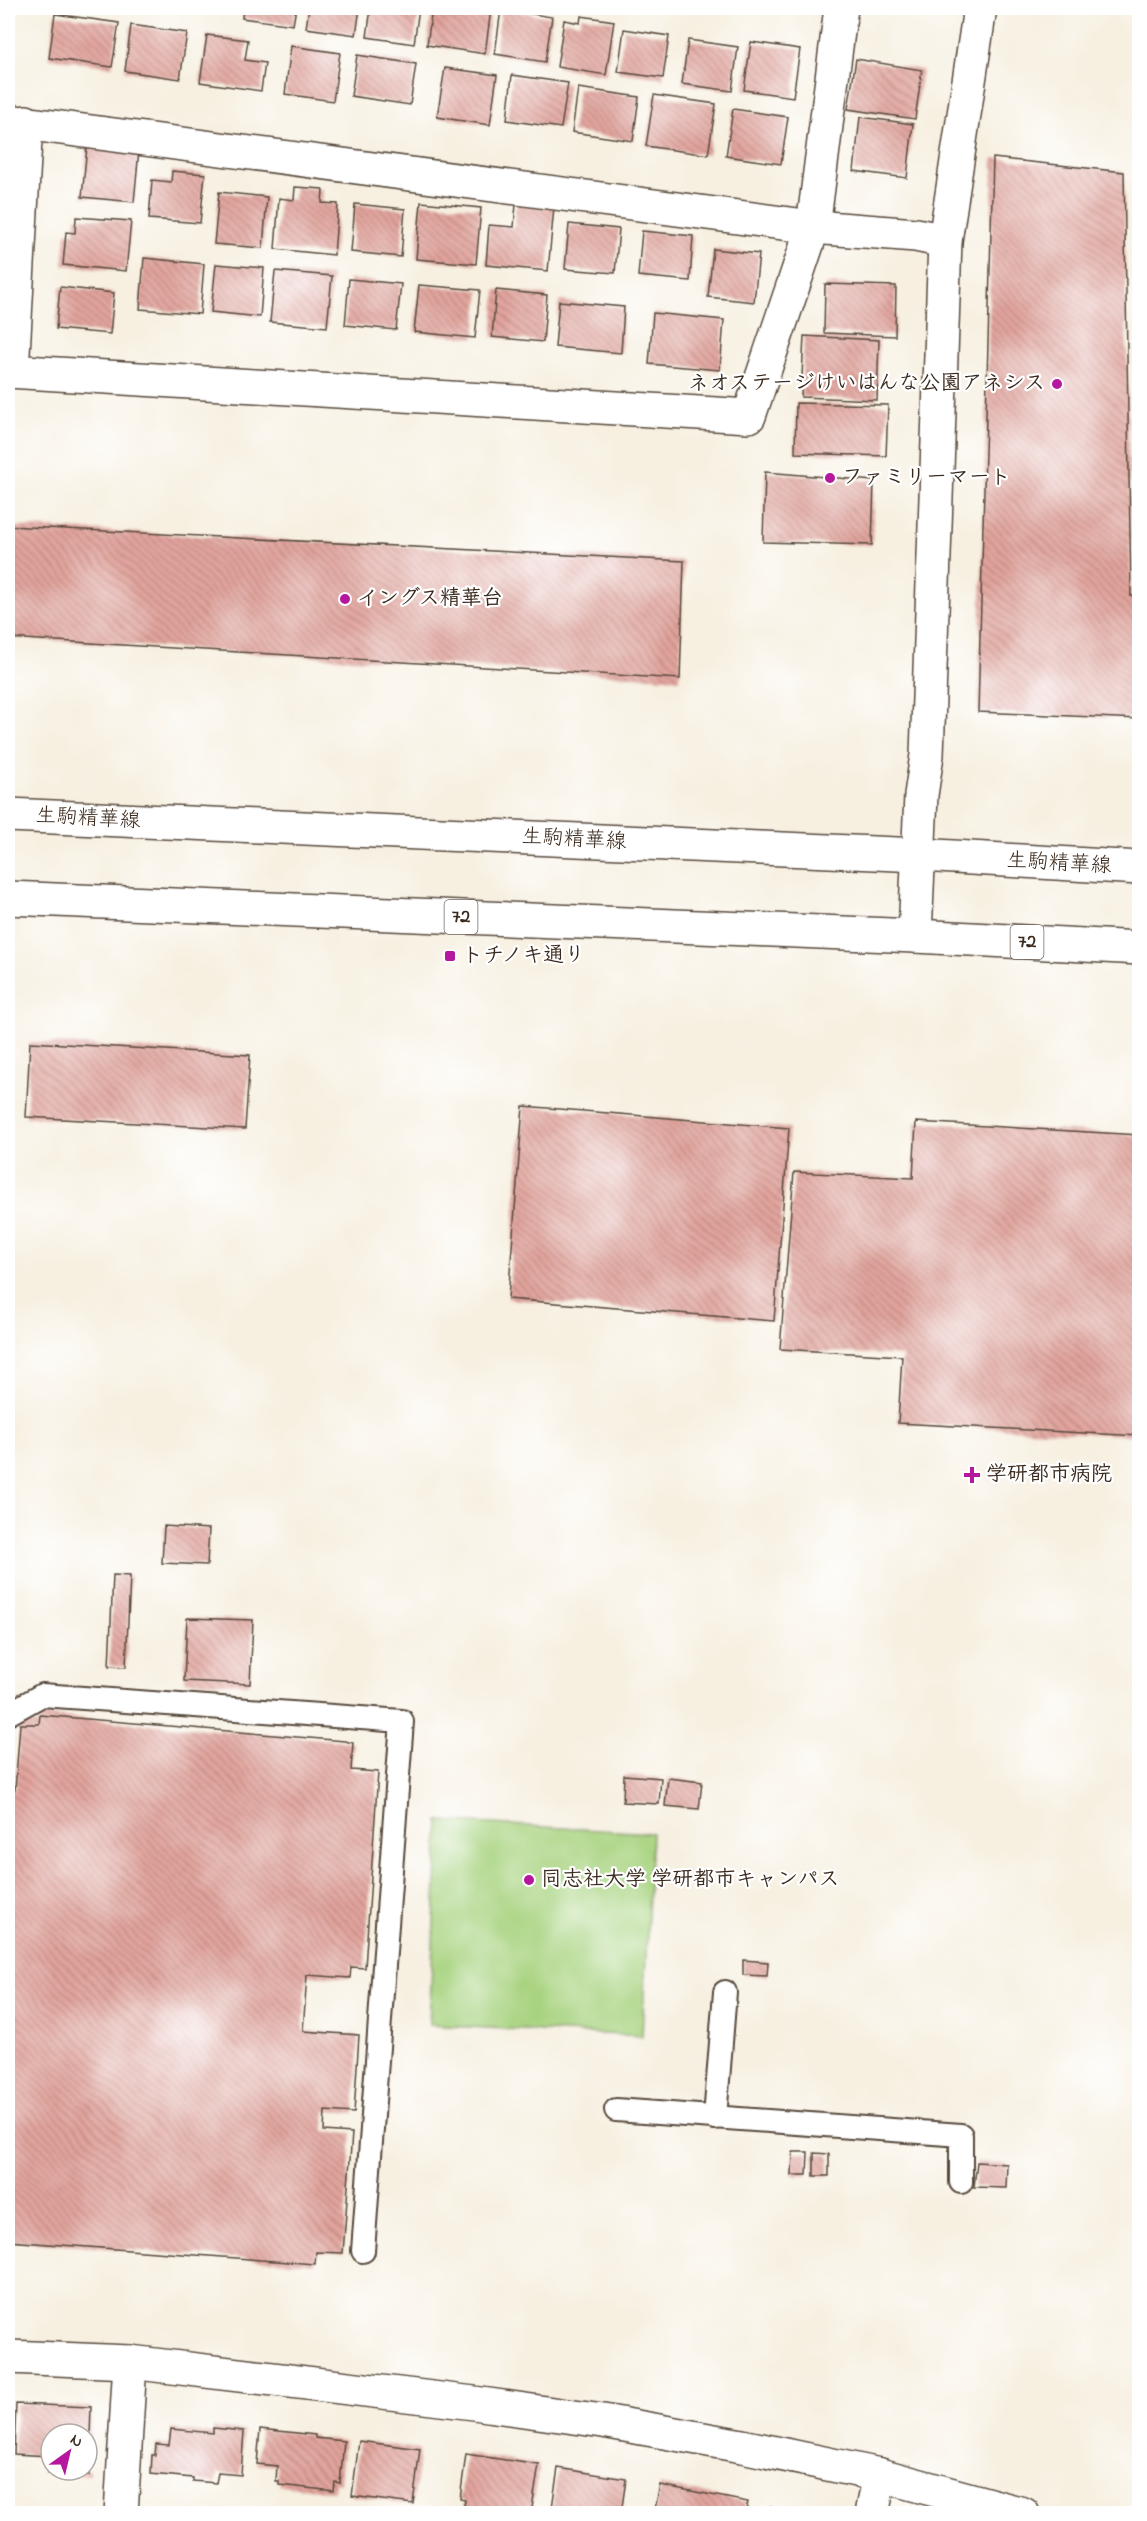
<svg xmlns="http://www.w3.org/2000/svg" width="1147" height="2521" font-family="'Indie Flower','Klee One',sans-serif">
  <style>
    .grass { fill: #a7d37f; stroke: #717e4e; stroke-width: 1.5 }
    .building { fill: url(#building-back-hatch) }
    .lines { fill: none; stroke-linecap: round; stroke-linejoin: round }
    .service-casing { stroke: #57483b; stroke-width: 26 }
    .minor-casing { stroke: #57483b; stroke-width: 36 }
    .tertiary-casing { stroke: #57483b; stroke-width: 36 }
    .primary-casing { stroke: #57483b; stroke-width: 36 }
    .service { stroke: #fff; stroke-width: 22 }
    .minor { stroke: #fff; stroke-width: 33 }
    .tertiary { stroke: #fff; stroke-width: 33 }
    .primary { stroke: #fff; stroke-width: 33 }
    .poi-dot { fill: #b5179e; stroke: #fff; stroke-width: 2 }
    .labels { text-anchor: middle; dominant-baseline: central; stroke-width: 4.5; stroke-linejoin: round; paint-order: stroke }
    .shield { fill: #fff; stroke: #766a62; stroke-width: 1.5 }
    .shield-label { font-size: 20px; font-weight: bold; fill: #3b2a1e }
    .poi-label { font-size: 21px; font-weight: bold; fill: #3b2a1e; stroke: #fff; text-anchor: start }
    .street-label { font-size: 21px; fill: #3b2a1e; stroke: #fff }
  </style>
  <defs>
    <pattern id="building-back-hatch" width="6" height="6" patternUnits="userSpaceOnUse" patternTransform="scale(1.5)"><rect width="6" height="6" fill="#e2a49d"/><path d="M-1 5l2 2M0 0l6 6M5-1l2 2" fill="none" stroke="#b8867f"/></pattern>
  </defs>
  <rect width="100%" height="100%" fill="#fff"/>
  <filter id="ink" filterUnits="userSpaceOnUse"><feTurbulence type="fractalNoise" baseFrequency=".0167" numOctaves="2"/><feDisplacementMap in="SourceGraphic" scale="12" xChannelSelector="R" yChannelSelector="G"/><feConvolveMatrix kernelMatrix="1 2 1 2 8 2 1 2 1" color-interpolation-filters="sRGB"/></filter>
  <filter id="wash" filterUnits="userSpaceOnUse"><feTurbulence type="fractalNoise" baseFrequency=".008" numOctaves="4" result="noise"/><feDisplacementMap in="SourceGraphic" scale="24" xChannelSelector="R" yChannelSelector="G"/><feGaussianBlur stdDeviation="1.35" result="paint"/><feColorMatrix in="noise" values="0 0 0 0 0 0 0 0 0 0 0 0 0 0 0 0 0 1.4 0 .05"/><feComposite in="paint" operator="in"/></filter>
  <g filter="url(#wash)">
    <rect width="100%" height="100%" fill="#f7f0e1"/>
    <polygon class="grass" points="439,1821 652,1833 642,2036 429,2025"/>
    <g id="blocks">
      <g class="building">
        <polygon points="142,8 158,8 157,11"/>
        <polygon points="196,8 229,8 228,13"/>
        <polygon points="243,8 296,8 293,25 242,18"/>
        <polygon points="309,8 360,8 356,35 306,28"/>
        <polygon points="371,8 419,8 414,44 367,37"/>
        <polygon points="432,8 491,9 485,54 427,45"/>
        <polygon points="501,9 552,17 545,62 495,54"/>
        <polygon points="55,14 119,23 112,67 49,58"/>
        <polygon points="581,16 614,21 606,75 557,67 564,20 580,23"/>
        <polygon points="131,25 187,33 180,79 125,71"/>
        <polygon points="624,29 669,36 663,78 618,72"/>
        <polygon points="207,35 248,40 245,60 265,63 261,91 200,82"/>
        <polygon points="688,40 738,47 732,91 682,84"/>
        <polygon points="751,42 800,49 793,97 744,90"/>
        <polygon points="291,46 340,53 333,101 285,94"/>
        <polygon points="357,55 416,64 410,105 351,96"/>
        <polygon points="856,59 922,70 915,119 848,109"/>
        <polygon points="445,68 497,75 490,125 437,117"/>
        <polygon points="512,75 568,83 561,128 507,120"/>
        <polygon points="578,88 639,97 633,141 572,132"/>
        <polygon points="654,95 716,104 708,155 646,146"/>
        <polygon points="733,109 788,117 781,164 726,156"/>
        <polygon points="860,117 913,124 907,178 854,171"/>
        <polygon points="87,146 139,150 134,202 82,197"/>
        <polygon points="993,158 1124,172 1131,596 1140,597 1140,719 978,712"/>
        <polygon points="172,171 205,174 200,223 149,219 152,180 171,182"/>
        <polygon points="295,187 323,189 322,203 338,204 334,255 275,249 279,198 294,200"/>
        <polygon points="219,192 267,197 263,248 214,244"/>
        <polygon points="421,202 481,208 476,264 416,259"/>
        <polygon points="355,204 405,209 401,257 351,252"/>
        <polygon points="516,204 554,207 548,271 486,265 489,225 514,227"/>
        <polygon points="76,217 131,221 126,271 63,265 66,232 75,233"/>
        <polygon points="569,224 619,229 615,273 565,269"/>
        <polygon points="642,231 693,236 690,281 638,276"/>
        <polygon points="713,249 759,254 754,302 708,297"/>
        <polygon points="144,258 204,264 200,314 140,309"/>
        <polygon points="216,264 264,268 260,317 211,312"/>
        <polygon points="275,271 332,276 327,327 270,322"/>
        <polygon points="349,279 401,284 396,330 345,325"/>
        <polygon points="825,284 896,286 895,336 824,333"/>
        <polygon points="419,285 480,290 475,338 414,332"/>
        <polygon points="60,287 114,293 110,334 56,329"/>
        <polygon points="496,290 547,295 543,342 492,337"/>
        <polygon points="559,301 624,307 621,353 555,347"/>
        <polygon points="653,313 724,320 720,370 649,364"/>
        <polygon points="804,336 879,340 877,400 801,397"/>
        <polygon points="796,403 888,405 886,456 795,453"/>
        <polygon points="765,472 874,481 872,545 763,542"/>
        <polygon points="8,526 684,561 680,679 8,638"/>
        <polygon points="30,1042 250,1055 245,1129 26,1117"/>
        <polygon points="523,1106 789,1128 774,1321 508,1299"/>
        <polygon points="916,1122 1140,1135 1140,1436 898,1423 902,1356 780,1349 794,1172 913,1178"/>
        <polygon points="164,1526 209,1529 207,1565 162,1563"/>
        <polygon points="113,1575 130,1576 126,1667 109,1666"/>
        <polygon points="187,1618 253,1620 250,1684 184,1681"/>
        <polygon points="40,1715 345,1741 353,1743 351,1770 378,1772 365,1968 351,1967 350,1978 307,1975 303,2031 359,2035 354,2113 325,2111 324,2131 352,2133 343,2253 316,2252 315,2264 8,2241 8,1904 11,1846 8,1846 8,1790 15,1790 20,1724 39,1724"/>
        <polygon points="624,1775 661,1778 659,1804 623,1802"/>
        <polygon points="668,1778 702,1782 699,1809 665,1806"/>
        <polygon points="743,1960 768,1962 767,1976 743,1975"/>
        <polygon points="793,2152 808,2152 807,2175 792,2175"/>
        <polygon points="814,2153 829,2154 829,2176 814,2176"/>
        <polygon points="977,2162 1007,2164 1006,2188 974,2187"/>
        <polygon points="16,2404 91,2407 89,2465 87,2465 87,2434 51,2434 51,2470 89,2470 89,2475 48,2473 49,2456 14,2454"/>
        <polygon points="213,2428 244,2431 241,2475 218,2473 216,2483 193,2481 193,2478 151,2474 152,2455 155,2455 156,2444 169,2445 171,2429 213,2433"/>
        <polygon points="260,2429 315,2435 315,2438 344,2441 340,2483 335,2482 334,2491 279,2485 279,2481 276,2481 277,2466 257,2464"/>
        <polygon points="359,2441 420,2449 413,2504 352,2496"/>
        <polygon points="466,2454 539,2465 531,2514 480,2514 463,2511 465,2500 460,2499"/>
        <polygon points="558,2468 626,2479 621,2514 551,2514"/>
        <polygon points="660,2485 748,2502 745,2514 654,2514"/>
        <polygon points="770,2507 793,2513 793,2514 769,2514"/>
      </g>
    </g>
  </g>
  <g filter="url(#ink)">
    <use href="#blocks" fill-opacity="0" stroke="#57483b" stroke-width="1.5"/>
    <g class="lines">
      <defs>
        <g id="service">
          <polyline points="8,1714 42,1695 402,1721 363,2251"/>
          <polyline points="616,2110 961,2135 961,2182"/>
          <polyline points="715,2118 725,1992"/>
        </g>
        <g id="minor">
          <polyline points="8,121 813,227 916,235 945,241"/>
          <polyline points="8,371 749,416 813,227 841,8"/>
          <polyline points="12,371 26,122"/>
          <polyline points="121,2514 130,2362"/>
          <polyline points="872,2514 880,2475"/>
        </g>
        <g id="tertiary">
          <polyline points="915,936 921,795 927,755 945,241 980,8"/>
          <polyline points="8,2357 130,2362 474,2403 603,2421 742,2446 880,2475 1023,2514"/>
        </g>
        <g id="primary">
          <polyline points="8,815 920,855 1140,868"/>
          <polyline points="8,898 915,936 1140,948"/>
        </g>
      </defs>
      <use href="#service" class="service-casing"/>
      <use href="#minor" class="minor-casing"/>
      <use href="#tertiary" class="tertiary-casing"/>
      <use href="#primary" class="primary-casing"/>
      <use href="#service" class="service"/>
      <use href="#minor" class="minor"/>
      <use href="#tertiary" class="tertiary"/>
      <use href="#primary" class="primary"/>
    </g>
  </g>
  <g class="poi-dot">
    <circle cx="1057" cy="384" r="6"/>
    <circle cx="830" cy="478" r="6"/>
    <circle cx="345" cy="599" r="6"/>
    <rect x="444" y="950" width="12" height="12" rx="3"/>
    <path d="M969 1466h6v6h6v6h-6v6h-6v-6h-6v-6h6z"/>
    <circle cx="529" cy="1880" r="6"/>
  </g>
  <g class="labels">
    <g class="shield">
      <rect x="444.5" y="900" width="33" height="34" rx="4.5"/>
      <rect x="1010.5" y="925" width="33" height="34" rx="4.5"/>
    </g>
    <g class="shield-label">
      <text x="461" y="917">72</text>
      <text x="1027" y="942">72</text>
    </g>
    <g class="poi-label">
      <text x="1045" y="384" text-anchor="end">ネオステージけいはんな公園アネシス</text>
      <text x="842" y="478">ファミリーマート</text>
      <text x="357" y="599">イングス精華台</text>
      <text x="462" y="956">トチノキ通り</text>
      <text x="986" y="1475">学研都市病院</text>
      <text x="541" y="1880">同志社大学 学研都市キャンパス</text>
    </g>
    <g class="street-label">
      <text transform="translate(88 819) rotate(3)">生駒精華線</text>
      <text transform="translate(574 840) rotate(3)">生駒精華線</text>
      <text transform="translate(1059 864) rotate(3)">生駒精華線</text>
    </g>
  </g>
  <rect width="1147" height="2521" fill="none" stroke="#fff" stroke-width="30"/>
  <g transform="translate(69 2452) rotate(34)"><circle r="28" fill="#ffffff" stroke="#b1aaa5" stroke-width="1.5"/>
  <path d="M0-4.5L10 22L0 15L-10 22Z" fill="#b5179e"/>
  <text y="-9" font-size="16" font-weight="bold" text-anchor="middle" fill="#3b2a1e">N</text>
  </g>
</svg>
